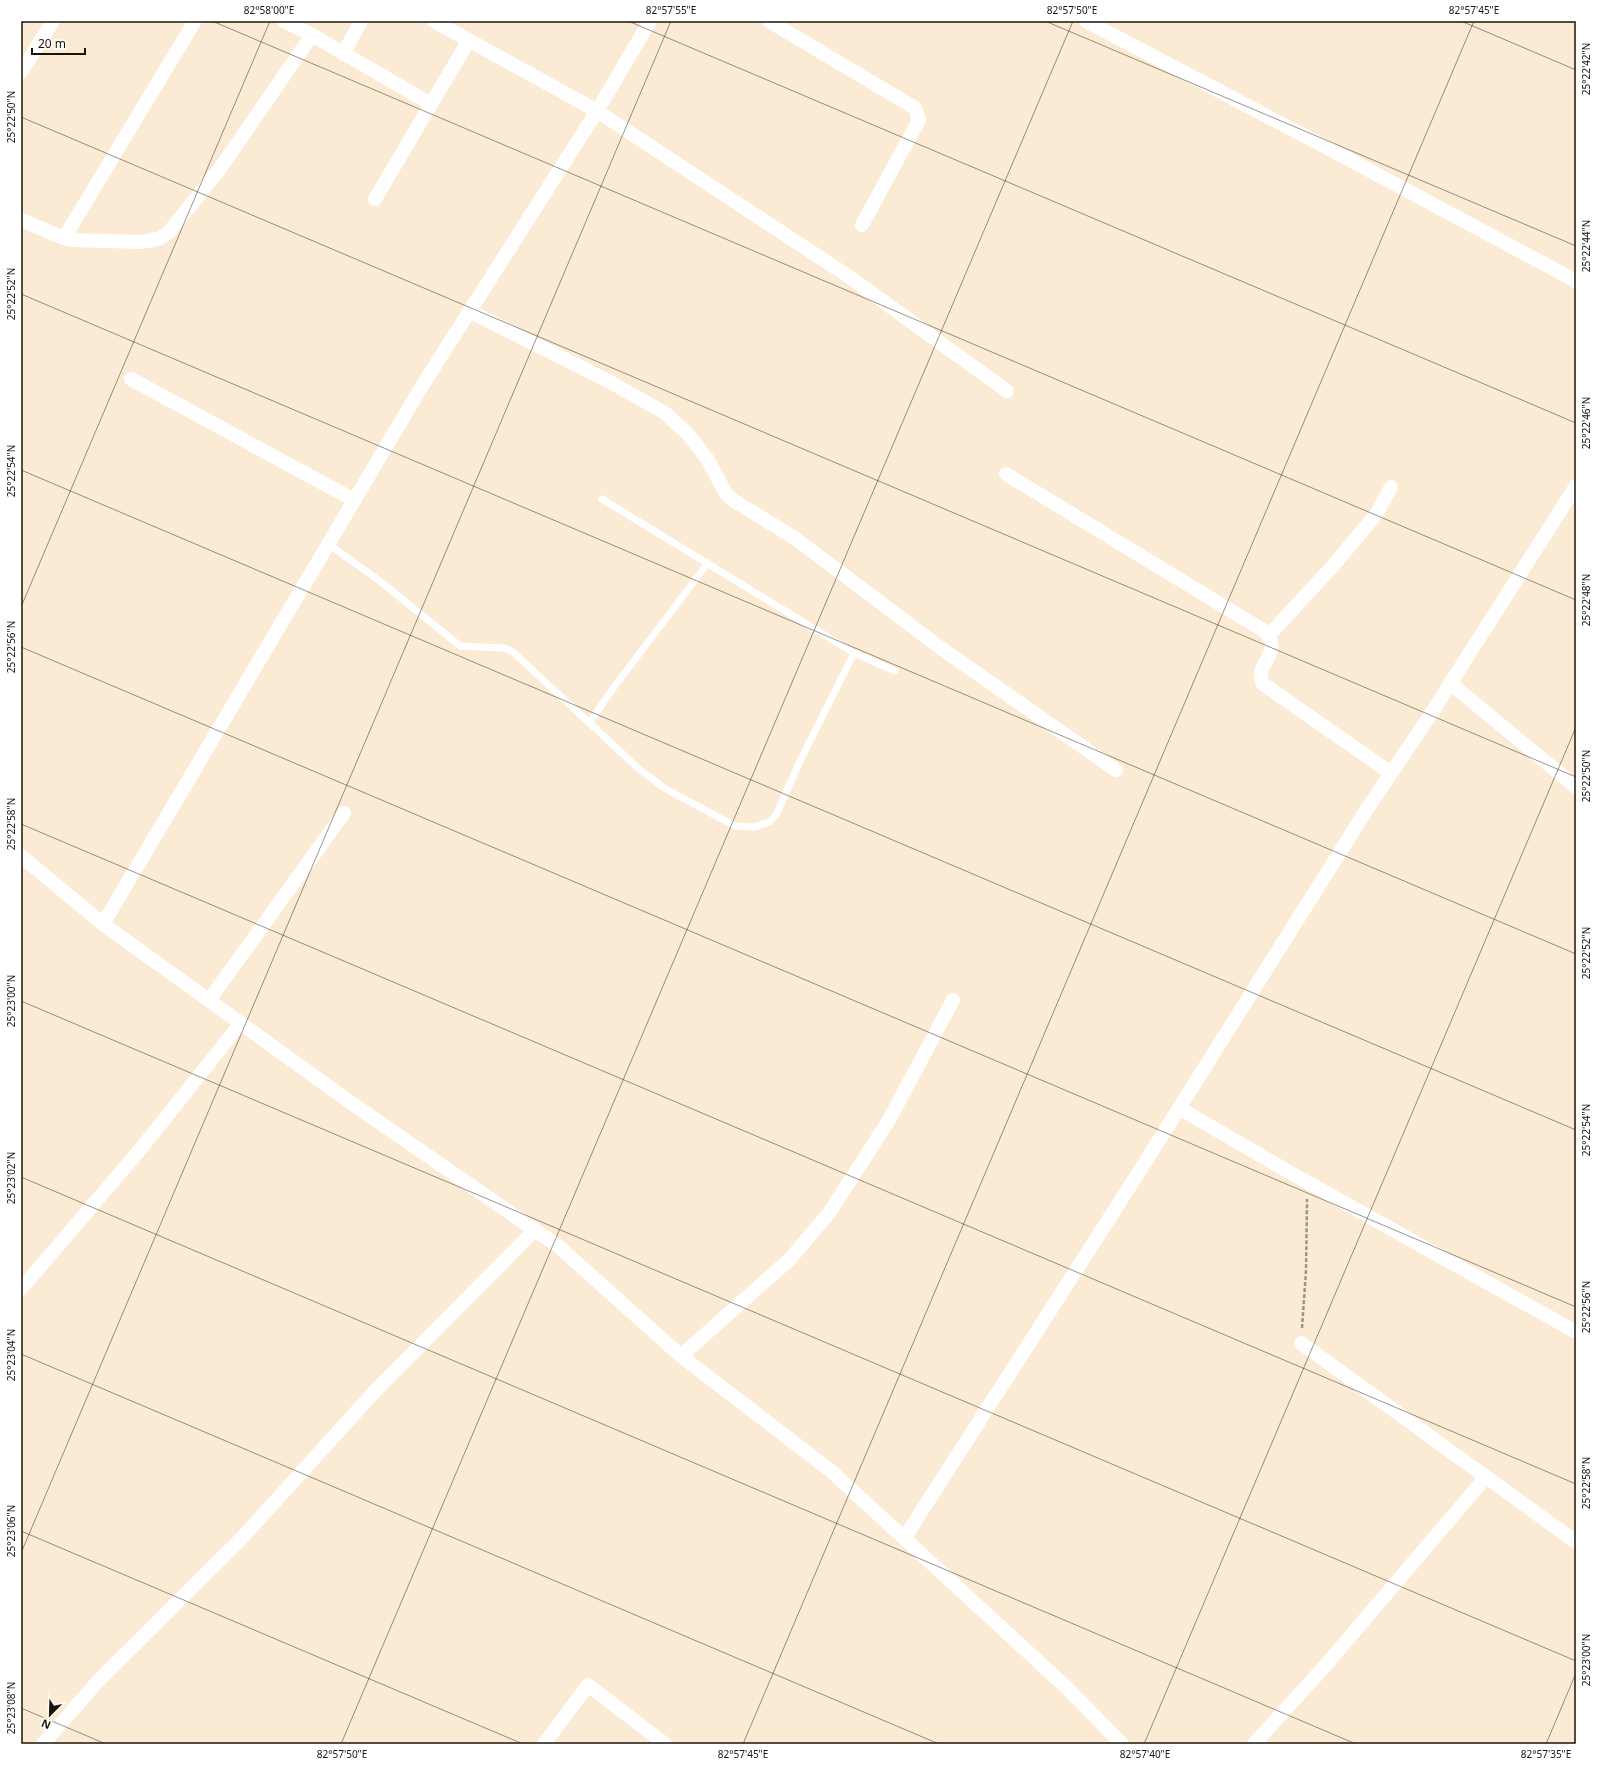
<svg xmlns="http://www.w3.org/2000/svg" width="1597" height="1765" font-family="'Noto Sans',sans-serif">
  <style>
    .lines { fill: none; stroke-linecap: round; stroke-linejoin: round }
    .path { stroke: #a09381; stroke-width: 2.5; stroke-dasharray: 4 2; stroke-linecap: butt }
    .service { stroke: #fff; stroke-width: 7 }
    .minor { stroke: #fff; stroke-width: 14 }
    .ticks { fill: none; stroke: #1a1308; stroke-width: 1; stroke-opacity: 0.45 }
    .neatline { fill: none; stroke: #1a1308; stroke-width: 1.5 }
    .ticks-label { font-size: 10px; text-anchor: middle; fill: #1a1308 }
  </style>
  <rect width="100%" height="100%" fill="#fcebd4"/>
  <g class="lines">
    <polyline class="path" points="1302,1328 1306,1271 1307,1199"/>
    <g class="service">
      <polyline points="602,499 854,653 895,671"/>
      <polyline points="328,544 380,581 460,646 504,648 513,652 639,769 664,788 735,826 755,827 769,822 776,815 801,759 854,653"/>
      <polyline points="589,723 614,687 708,563"/>
    </g>
    <g class="minor">
      <polyline points="284,21 312,35 431,104"/>
      <polyline points="434,21 597,111 848,276 1007,391"/>
      <polyline points="769,21 915,108 919,120 862,225"/>
      <polyline points="1086,21 1322,145 1576,281"/>
      <polyline points="343,54 361,21"/>
      <polyline points="21,72 53,21"/>
      <polyline points="375,199 469,40"/>
      <polyline points="21,220 64,238 75,240 141,242 158,239 169,232 219,170 312,35"/>
      <polyline points="64,238 195,21"/>
      <polyline points="469,311 612,383 665,413 688,434 708,460 726,494 733,500 796,539 942,649 1116,770"/>
      <polyline points="131,379 354,500"/>
      <path d="M1006,474L1266,632C1284,655 1252,664 1263,684L1391,773"/>
      <polyline points="1269,635 1332,567 1377,513 1391,487"/>
      <polyline points="1450,683 1576,787"/>
      <polyline points="21,856 103,924 350,1102 558,1246 681,1356 831,1471 1066,1687 1122,1744"/>
      <polyline points="103,924 422,386 597,111 650,21"/>
      <polyline points="209,1000 344,813"/>
      <polyline points="1179,1108 1289,1172 1576,1332"/>
      <polyline points="21,1289 139,1151 241,1023"/>
      <polyline points="1301,1343 1576,1542"/>
      <polyline points="681,1356 790,1259 829,1213 889,1120 953,1000"/>
      <polyline points="905,1537 1139,1172 1367,809 1429,717 1576,486"/>
      <polyline points="43,1744 98,1681 240,1540 376,1390 535,1230"/>
      <polyline points="544,1744 588,1685 665,1744"/>
      <polyline points="1254,1744 1325,1666 1486,1477"/>
    </g>
  </g>
  <path class="ticks" d="M212,21L1576,600M628,21L1576,423M1045,21L1576,246M1461,21L1576,70M21,117L1576,777M21,294L1576,954M21,470L1576,1130M21,607L270,21M21,647L1576,1307M21,824L1576,1484M21,1001L1576,1661M21,1177L1356,1744M21,1354L939,1744M21,1531L523,1744M21,1553L671,21M21,1708L106,1744M341,1744L1073,21M743,1744L1474,21M1144,1744L1576,727M1546,1744L1576,1673"/>
  <rect width="1597" height="1765" fill="none" stroke="#ffffff" stroke-width="44"/>
  <g transform="translate(50 1715) rotate(203)" stroke="#ffffff" stroke-width="3" paint-order="stroke">
  <path d="M0-3L7 15L0 10L-7 15Z" fill="#1a1308"/>
  <text y="-6" font-size="11" font-weight="bold" text-anchor="middle" fill="#1a1308">N</text>
  </g>
  <path d="M32 48v6h53v-6" fill="none" stroke="#1a1308" stroke-width="2"/>
  <text x="38" y="48" font-size="12" fill="#1a1308" stroke="#ffffff" stroke-width="3" paint-order="stroke">20 m</text>
  <rect x="22" y="22" width="1553" height="1721" class="neatline"/>
  <g class="ticks-label">
    <text x="269" y="14">82°58'00"E</text>
    <text x="671" y="14">82°57'55"E</text>
    <text x="1072" y="14">82°57'50"E</text>
    <text x="1474" y="14">82°57'45"E</text>
    <text transform="translate(1586 69) rotate(-90)" y="4">25°22'42"N</text>
    <text transform="translate(11 117) rotate(-90)" y="4">25°22'50"N</text>
    <text transform="translate(1586 246) rotate(-90)" y="4">25°22'44"N</text>
    <text transform="translate(11 294) rotate(-90)" y="4">25°22'52"N</text>
    <text transform="translate(1586 423) rotate(-90)" y="4">25°22'46"N</text>
    <text transform="translate(11 471) rotate(-90)" y="4">25°22'54"N</text>
    <text transform="translate(1586 600) rotate(-90)" y="4">25°22'48"N</text>
    <text transform="translate(11 647) rotate(-90)" y="4">25°22'56"N</text>
    <text transform="translate(1586 776) rotate(-90)" y="4">25°22'50"N</text>
    <text transform="translate(11 824) rotate(-90)" y="4">25°22'58"N</text>
    <text transform="translate(1586 953) rotate(-90)" y="4">25°22'52"N</text>
    <text transform="translate(11 1001) rotate(-90)" y="4">25°23'00"N</text>
    <text transform="translate(1586 1130) rotate(-90)" y="4">25°22'54"N</text>
    <text transform="translate(11 1178) rotate(-90)" y="4">25°23'02"N</text>
    <text transform="translate(1586 1307) rotate(-90)" y="4">25°22'56"N</text>
    <text transform="translate(11 1355) rotate(-90)" y="4">25°23'04"N</text>
    <text transform="translate(1586 1483) rotate(-90)" y="4">25°22'58"N</text>
    <text transform="translate(11 1531) rotate(-90)" y="4">25°23'06"N</text>
    <text transform="translate(1586 1660) rotate(-90)" y="4">25°23'00"N</text>
    <text transform="translate(11 1708) rotate(-90)" y="4">25°23'08"N</text>
    <text x="342" y="1758">82°57'50"E</text>
    <text x="743" y="1758">82°57'45"E</text>
    <text x="1145" y="1758">82°57'40"E</text>
    <text x="1546" y="1758">82°57'35"E</text>
  </g>
</svg>
